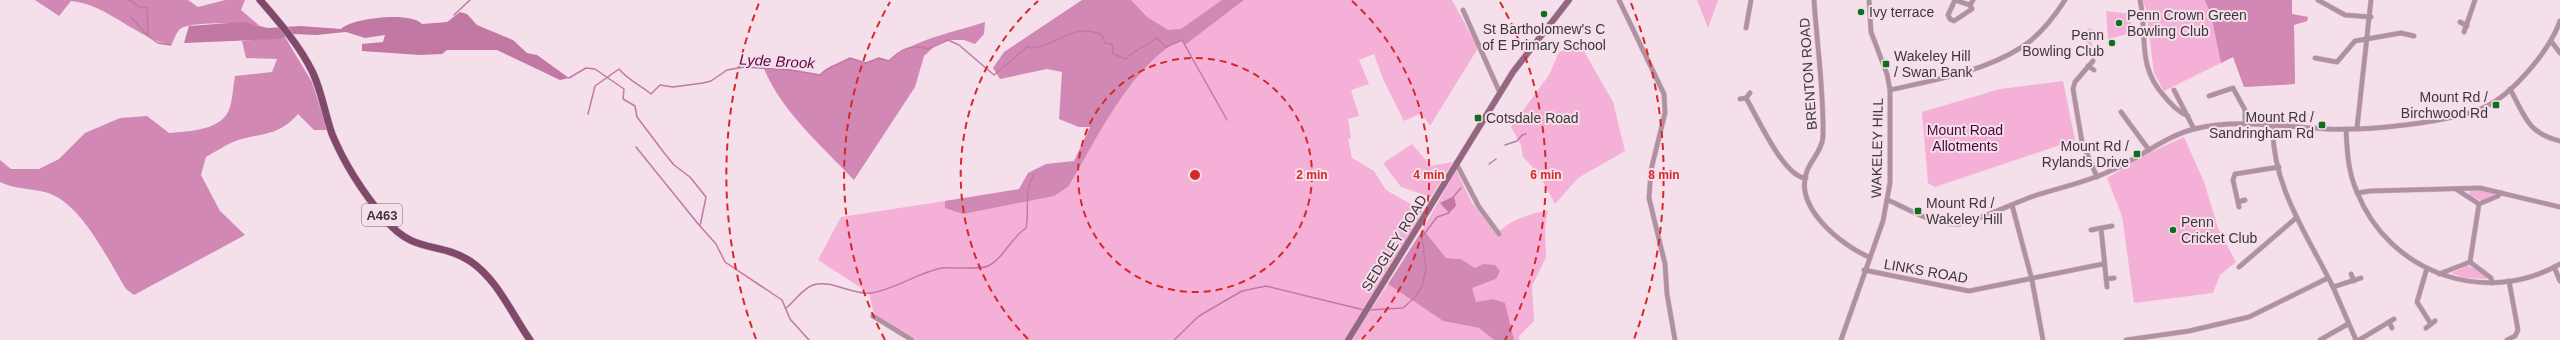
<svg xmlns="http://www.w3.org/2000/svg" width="2560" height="340" font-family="Helvetica,sans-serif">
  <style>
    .green { fill: #f5b0d8 }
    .forest { fill: #d288b4 }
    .water { fill: #c179a4 }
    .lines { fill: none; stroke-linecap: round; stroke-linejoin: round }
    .stream { stroke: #c179a4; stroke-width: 1.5 }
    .street-casing { stroke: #d0bdc7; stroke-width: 5.5 }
    .secondary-casing { stroke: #d0bdc7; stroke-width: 7 }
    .primary-casing { stroke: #d0bdc7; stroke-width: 8 }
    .street { stroke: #b190a2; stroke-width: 4.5 }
    .secondary { stroke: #956681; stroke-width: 6 }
    .primary { stroke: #80486a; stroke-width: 7 }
    .ring { fill: none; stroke: #d62828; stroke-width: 2; stroke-dasharray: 7 5 }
    .poi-dot { fill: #0d701f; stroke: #f4dfea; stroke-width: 1.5 }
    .labels { text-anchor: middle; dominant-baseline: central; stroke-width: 4; stroke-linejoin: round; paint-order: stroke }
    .shield { fill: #f4dfea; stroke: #75696f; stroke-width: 1 }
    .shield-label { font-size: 13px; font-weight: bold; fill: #3e363a }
    .poi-label { font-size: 14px; fill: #3e363a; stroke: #f4dfea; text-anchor: start }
    .street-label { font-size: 14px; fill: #3e363a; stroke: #f4dfea }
    .park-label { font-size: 14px; fill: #4a0836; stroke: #f4dfea }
    .water-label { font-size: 15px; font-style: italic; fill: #600646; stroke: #f4dfea }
    .centre { fill: #d62828; stroke: #f4dfea; stroke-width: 2 }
    .ring-label { font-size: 12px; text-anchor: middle; font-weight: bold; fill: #d62828; stroke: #f4dfea; stroke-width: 4; stroke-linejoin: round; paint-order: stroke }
  </style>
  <rect width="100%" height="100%" fill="#f4dfea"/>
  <g class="green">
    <path d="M1131,0H1222C1210,9 1196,22 1182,29C1164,37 1141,13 1131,0Z"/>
    <path d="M1244,0H1452L1478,48L1430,126L1421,113L1404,121L1383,79L1374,54L1359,60L1369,84L1351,90L1359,116L1348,119L1351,138L1348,139L1352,158L1374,171L1386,190L1423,211L1345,340H917L874,314L869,293L818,260L841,217L945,201L1034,193L1069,186C1098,137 1129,66 1182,40L1185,45Z"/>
    <polygon points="1697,0 1718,0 1708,28"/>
    <polygon points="2142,0 2292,0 2292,14 2308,17 2307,21 2294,25 2295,84 2244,87 2233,57 2164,91 2154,73 2146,9"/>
    <polygon points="2106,11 2131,14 2131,33 2108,39"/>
    <polygon points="2089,28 2102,34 2091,37 2092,47 2080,37"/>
    <polygon points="1581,46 1613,102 1625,151 1578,178 1555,204 1539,174 1523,157 1521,145 1511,127 1549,75 1559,52"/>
    <polygon points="2063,81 2075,140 1935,187 1928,183 1922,112 2000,89"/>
    <polygon points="2184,137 2204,182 2218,228 2236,262 2220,275 2213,293 2134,303 2122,216 2107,178 2149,153"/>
    <polygon points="1412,144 1431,166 1453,162 1431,197 1401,187 1383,163"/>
    <path d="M1456,170L1472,203L1497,235C1506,221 1531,213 1548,211L1545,226L1546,257L1532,286L1534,321L1519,336V340H1514L1493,299L1476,302L1471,288L1496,279L1483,264L1475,268L1461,259L1446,258L1423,229Z"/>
    <polygon points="2481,190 2494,193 2494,196 2482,201 2469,195 2470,191"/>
    <polygon points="2467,266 2472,267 2486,276 2486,279 2465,278 2451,273"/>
    <polygon points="1388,284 1443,321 1479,328 1494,340 1351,340"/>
  </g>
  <g class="forest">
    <path d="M35,0H188L198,7L225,0H245L241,10L260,26C246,23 191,21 180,29C176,32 174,41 171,45C136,38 107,4 71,1L59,16Z"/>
    <path d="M1082,0H1131L1147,17L1168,30L1181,29L1222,0H1244L1185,45L1181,40C1131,65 1097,139 1069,186L1054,196L963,214L945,208V201L1019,189L1028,173L1046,164L1074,161L1090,127H1079L1059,119L1062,72L1047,69L1000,79L993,68L1004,52Z"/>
    <polygon points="2205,0 2292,0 2292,14 2308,17 2307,21 2294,25 2295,84 2244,87 2233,57 2221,63 2211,15"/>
    <path d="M985,22L984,34L975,44L964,40H948L937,44L924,56L915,87L854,180C822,146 783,113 764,69L791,70L820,75C830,64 838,66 850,58L866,63L879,58L889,61C913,39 955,32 985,22Z"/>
    <path d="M285,37L312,82L328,130H314L298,114C277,138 260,132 233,142C224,146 215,152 206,157L201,175L220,211L245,235L134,295L126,289C108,260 84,208 51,194C35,188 16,190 0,182V160L11,169H39L59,159L85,133L120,118L147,116L169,133C189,131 223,131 230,107C233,97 233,86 235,76L272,72L277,59L246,58L242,41Z"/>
    <polygon points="1423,229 1446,258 1461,259 1475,268 1483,264 1495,265 1500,271 1496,279 1472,288 1476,302 1493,299 1505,303 1514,340 1494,340 1479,328 1443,321 1388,284"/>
  </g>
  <g class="water">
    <path d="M460,12L467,14L477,25L513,40L527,53L537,55L569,78L560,80L497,50H447L442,54L420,55L362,51V44L383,42L385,35L365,38L346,32L316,35L293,34L279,39L184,43L189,26L243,22L268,28L300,26L341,29C351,18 411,11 422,24L447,22Z"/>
    <polygon points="1454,196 1456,206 1449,213 1440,203"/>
  </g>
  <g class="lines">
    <g class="stream">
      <polyline points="129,0 140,7 147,8 148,36 158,43 171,45"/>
      <polyline points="454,15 470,0"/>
      <polyline points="131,17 148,36"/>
      <polyline points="569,78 586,68 595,69 624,89 623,99 635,106 637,117 665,154 674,165 690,177 706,197 700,226 716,244 725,262 782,300 790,319 809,340"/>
      <path d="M588,114L595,86L619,69C628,80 640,85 651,94L660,85L673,87L703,83L711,81L727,70L744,67L791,70L820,75C829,65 839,65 850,58L866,63L879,58L889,61C901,49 911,44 928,49L948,40L959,45L994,75L1027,47C1050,53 1070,20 1102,35L1105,43L1112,44L1113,54L1126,59C1132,51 1147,46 1157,38L1166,47L1182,40L1227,120"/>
      <polyline points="1505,145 1517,141 1522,135 1526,134"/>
      <polyline points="636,147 699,225"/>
      <polyline points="1489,164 1496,159"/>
      <polyline points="1454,196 1461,188"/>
      <path d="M786,308C795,301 802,289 813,285C831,279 852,295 870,293C892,291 919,272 942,268C952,267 981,270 988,266C1002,260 1011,238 1026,228C1030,209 1023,192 1034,174"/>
      <polyline points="1368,310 1403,308 1415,297 1422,286 1426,269 1422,237 1437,217 1449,213"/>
      <polyline points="1174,340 1199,316 1223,302 1242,291 1266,286 1364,310"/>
    </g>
    <defs>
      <g id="street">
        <polyline points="1619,0 1664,94 1665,113 1651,170 1649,198 1665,264 1667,294 1675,340"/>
        <path d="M1814,0C1817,45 1824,91 1823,136C1823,149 1811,160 1807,171C1793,207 1841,245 1869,257"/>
        <path d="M2140,0C2148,36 2136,66 2165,97C2172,105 2178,112 2188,116"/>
        <polyline points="2318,0 2345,15 2371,17"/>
        <polyline points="1970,5 1955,0 1948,15 1950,19 1954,21 1972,9 1970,5 1973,0"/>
        <polyline points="1463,10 1500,93"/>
        <polyline points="2460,22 2467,26"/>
        <polyline points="1746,28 1751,0"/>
        <polyline points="2464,32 2475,0"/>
        <polyline points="2551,41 2560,53"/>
        <polyline points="2315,58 2337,62 2355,41 2401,33 2414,36"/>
        <polyline points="2093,61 2075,82 2073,89 2082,142 2097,177"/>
        <polyline points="2088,66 2094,70"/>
        <path d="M2510,89C2525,116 2527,133 2560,141"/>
        <path d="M1890,90C1934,80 1983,72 2022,47C2039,36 2054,17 2065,0"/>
        <polyline points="2174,90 2194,129"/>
        <polyline points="2209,96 2233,88 2245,110 2245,124"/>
        <path d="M1746,98C1757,116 1784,178 1806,178"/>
        <polyline points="1740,99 1746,98 1750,93"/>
        <polyline points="2121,112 2149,150"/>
        <path d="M2273,125C2271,185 2308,236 2333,287L2361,278"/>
        <polyline points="2357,128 2371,0"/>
        <path d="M2346,129C2347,151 2348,172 2357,192C2389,273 2485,307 2560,264"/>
        <polyline points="1456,163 1479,207 1499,234"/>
        <polyline points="2456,189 2479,204 2498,196 2501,193"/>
        <polyline points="2357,193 2370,191 2480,188 2560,207"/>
        <path d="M1888,200C1910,210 1934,225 1959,224C1984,218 2007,206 2031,197C2057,188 2085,183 2110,171C2139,159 2163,137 2194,129C2236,118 2283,127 2327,129C2365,131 2450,123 2485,107C2513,94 2550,50 2560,21"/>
        <polyline points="2238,202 2245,200"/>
        <polyline points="2012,205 2032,280 2043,340"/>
        <polyline points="2239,207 2233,180 2235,174 2279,167"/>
        <polyline points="2091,230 2101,228"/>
        <polyline points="2470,262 2479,204"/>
        <polyline points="2239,267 2296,218"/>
        <polyline points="2554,267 2560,281"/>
        <polyline points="2427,268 2417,302 2431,324"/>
        <polyline points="1864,270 1969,291 2103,264"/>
        <polyline points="2351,274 2354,281"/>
        <polyline points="2439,274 2470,262 2491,278 2492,283"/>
        <polyline points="2106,279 2114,278"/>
        <polyline points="2107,287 2101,228 2112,226"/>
        <polyline points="2333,287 2356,340"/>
        <polyline points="873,316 912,340"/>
        <polyline points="2389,322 2392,328"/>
        <polyline points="2426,328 2435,321"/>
        <polyline points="1841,340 1883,221 1890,183 1890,90 1887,74 1871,32 1869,0"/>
        <polyline points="2126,340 2189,331 2249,317 2328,278"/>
        <polyline points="2320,340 2348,324"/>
        <polyline points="2359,340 2394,319"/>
        <polyline points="2507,340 2515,336 2518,330 2509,281"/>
      </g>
      <polyline id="secondary" points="1348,340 1513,72 1569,0"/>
      <path id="primary" d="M260,0C280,23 300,46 313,73C322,93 325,114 332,134C344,163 365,195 385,219C414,255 439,241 470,261C498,280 511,313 530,340"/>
    </defs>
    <use href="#street" class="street-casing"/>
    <use href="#secondary" class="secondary-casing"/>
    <use href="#primary" class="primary-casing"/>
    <use href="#street" class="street"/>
    <use href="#secondary" class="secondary"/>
    <use href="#primary" class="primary"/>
  </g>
  <g class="ring">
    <circle cx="1195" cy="175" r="117"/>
    <path d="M1028 339A234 234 0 0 1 1038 1M1352 1A234 234 0 0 1 1362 339"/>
    <path d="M885 340A351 351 0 0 1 890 2M1500 2A351 351 0 0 1 1505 340"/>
    <path d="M756 339A469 469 0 0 1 759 3M1631 3A469 469 0 0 1 1634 339"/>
  </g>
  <g class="poi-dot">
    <circle cx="1861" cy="12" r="4"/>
    <circle cx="1544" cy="14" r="4"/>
    <circle cx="2119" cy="23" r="4"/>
    <circle cx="2112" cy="43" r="4"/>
    <rect x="1882" y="60" width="8" height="8" rx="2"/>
    <rect x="2492" y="101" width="8" height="8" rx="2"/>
    <rect x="1474" y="114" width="8" height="8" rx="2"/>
    <rect x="2318" y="121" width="8" height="8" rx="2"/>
    <rect x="2133" y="150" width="8" height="8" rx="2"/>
    <rect x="1914" y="207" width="8" height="8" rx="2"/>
    <circle cx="2173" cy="230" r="4"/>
  </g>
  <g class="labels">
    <rect class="shield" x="362" y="204" width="40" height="22" rx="3"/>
    <g class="shield-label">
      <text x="382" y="215">A463</text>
    </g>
    <g class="poi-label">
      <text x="1869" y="12">Ivy terrace</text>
      <text x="2127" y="15">Penn Crown Green<tspan x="2127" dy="16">Bowling Club</tspan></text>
      <text x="1544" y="29" text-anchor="middle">St Bartholomew's C<tspan x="1544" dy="16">of E Primary School</tspan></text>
      <text x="2104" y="35" text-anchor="end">Penn<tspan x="2104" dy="16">Bowling Club</tspan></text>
      <text x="1894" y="56">Wakeley Hill<tspan x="1894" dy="16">/ Swan Bank</tspan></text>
      <text x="2488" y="97" text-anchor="end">Mount Rd /<tspan x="2488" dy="16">Birchwood Rd</tspan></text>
      <text x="2314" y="117" text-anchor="end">Mount Rd /<tspan x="2314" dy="16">Sandringham Rd</tspan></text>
      <text x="1486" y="118">Cotsdale Road</text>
      <text x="2129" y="146" text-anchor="end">Mount Rd /<tspan x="2129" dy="16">Rylands Drive</tspan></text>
      <text x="1926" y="203">Mount Rd /<tspan x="1926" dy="16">Wakeley Hill</tspan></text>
      <text x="2181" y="222">Penn<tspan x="2181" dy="16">Cricket Club</tspan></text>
    </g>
    <g class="street-label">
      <text transform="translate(1808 74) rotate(-94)">BRENTON ROAD</text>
      <text transform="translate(1877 148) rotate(-89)">WAKELEY HILL</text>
      <text transform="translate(1394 243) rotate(-58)">SEDGLEY ROAD</text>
      <text transform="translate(1926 271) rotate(10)">LINKS ROAD</text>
    </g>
    <g class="park-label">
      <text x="1965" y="130">Mount Road<tspan x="1965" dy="16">Allotments</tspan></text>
    </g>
    <g class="water-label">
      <text transform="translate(777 61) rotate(3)">Lyde Brook</text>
    </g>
  </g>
  <circle cx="1195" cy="175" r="6" class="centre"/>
  <g class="ring-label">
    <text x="1312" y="179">2 min</text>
    <text x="1429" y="179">4 min</text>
    <text x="1546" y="179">6 min</text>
    <text x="1664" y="179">8 min</text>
  </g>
</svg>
